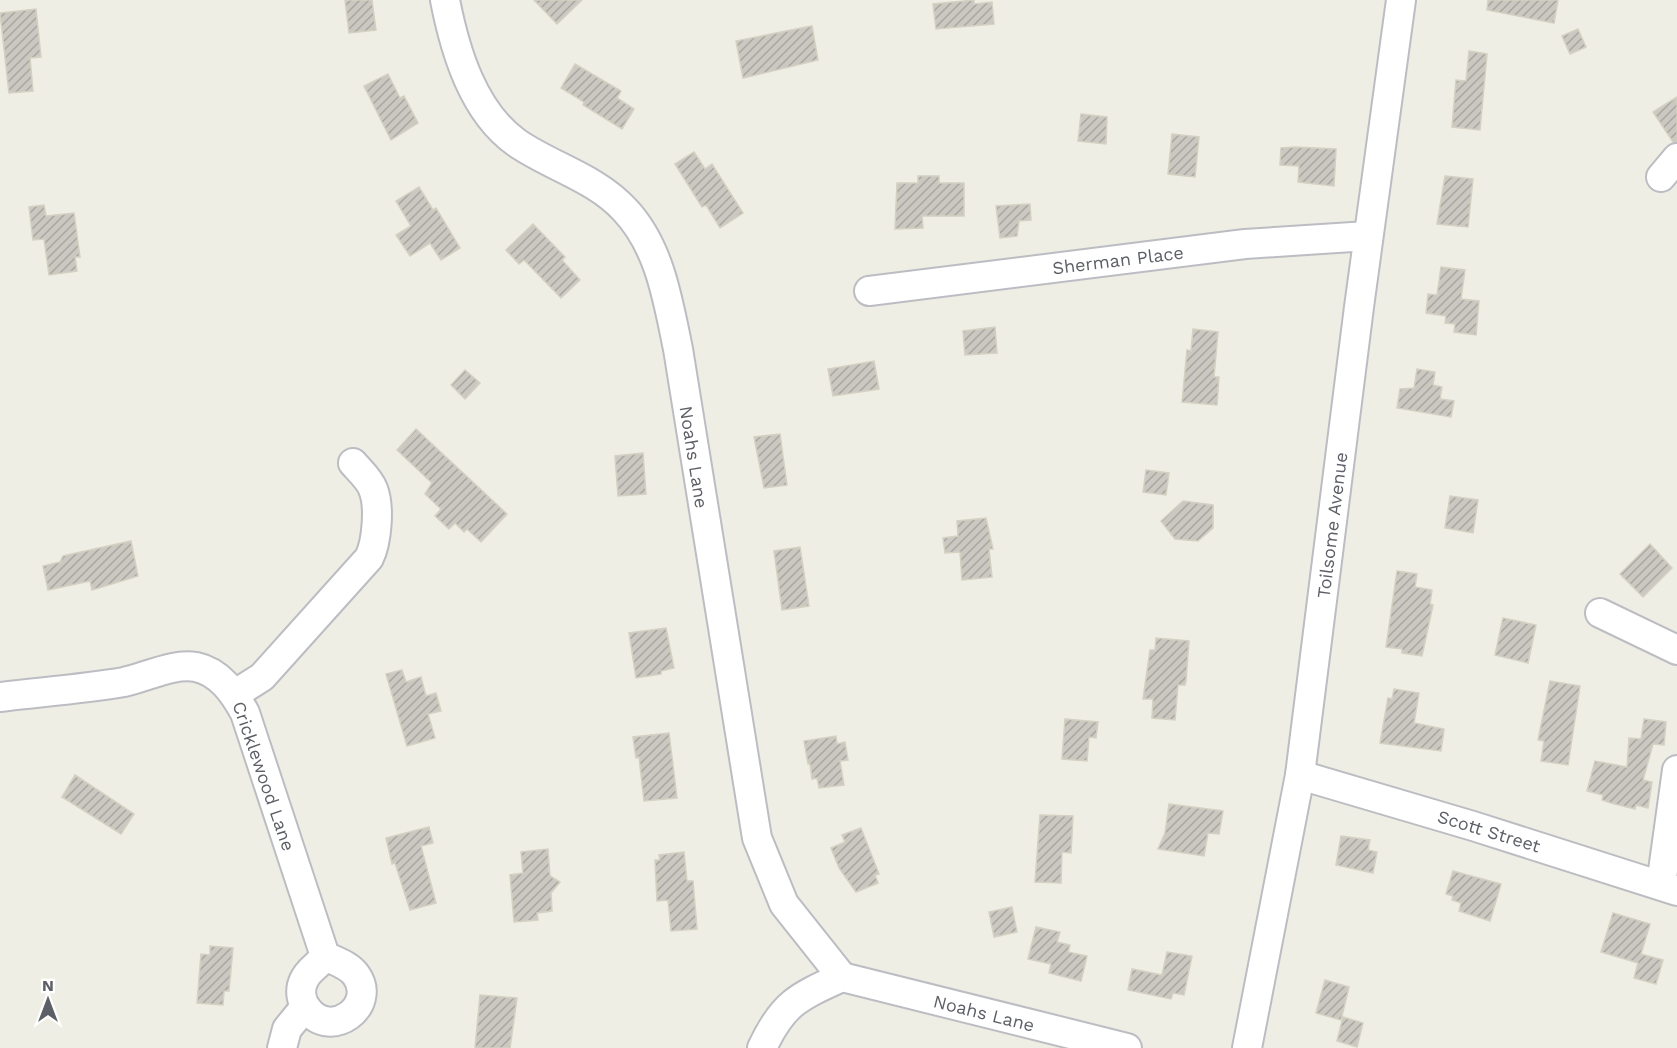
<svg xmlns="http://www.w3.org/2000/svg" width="1677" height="1048" font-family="'Work Sans',sans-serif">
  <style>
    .building { fill: url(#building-hatch); stroke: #d4d0c2; stroke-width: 1.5 }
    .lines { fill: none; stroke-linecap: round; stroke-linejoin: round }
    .minor-casing { stroke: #bcbdc3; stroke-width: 32 }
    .minor { stroke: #fff; stroke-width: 28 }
    .labels { text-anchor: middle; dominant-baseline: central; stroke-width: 6; stroke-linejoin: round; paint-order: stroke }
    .street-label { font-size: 18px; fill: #5c5f65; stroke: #fff }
  </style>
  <defs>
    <pattern id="building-hatch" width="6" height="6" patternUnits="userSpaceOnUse" patternTransform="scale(1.5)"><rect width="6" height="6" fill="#cac8c1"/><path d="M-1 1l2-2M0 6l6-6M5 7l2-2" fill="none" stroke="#a7a6a0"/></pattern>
  </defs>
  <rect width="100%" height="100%" fill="#efeee4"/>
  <g class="building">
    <polygon points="345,0 372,0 376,30 349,33"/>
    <polygon points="534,0 582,0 557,24"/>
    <polygon points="974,0 974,4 992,2 994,24 936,29 933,4"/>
    <polygon points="1488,0 1558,0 1554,23 1487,10"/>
    <polygon points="36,9 41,57 30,58 33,91 9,93 0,13"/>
    <polygon points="812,26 818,60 743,78 736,41"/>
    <polygon points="1578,29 1586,47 1570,54 1562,36"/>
    <polygon points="1469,51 1487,54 1480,130 1452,127 1456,80 1466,81"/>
    <polygon points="575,64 621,91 617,98 634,109 622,129 583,105 584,102 561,88"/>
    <polygon points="388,74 400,98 404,96 418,123 391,140 364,86"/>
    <polygon points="1677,97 1677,142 1673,142 1653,112"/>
    <polygon points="1081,114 1107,117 1106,144 1078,141"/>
    <polygon points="1172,134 1199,137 1195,177 1168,174"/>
    <polygon points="1295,147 1336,149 1334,186 1298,182 1299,166 1280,165 1281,148"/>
    <polygon points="694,152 705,169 712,164 743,213 720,228 706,205 702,207 675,164"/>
    <polygon points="918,176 939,176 939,183 964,183 964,216 922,216 923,228 895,229 897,183 918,183"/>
    <polygon points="1445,176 1473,179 1468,227 1437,224"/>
    <polygon points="419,187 433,210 436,208 460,248 441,260 430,243 410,256 396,235 411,226 396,201"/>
    <polygon points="1030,204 1031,220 1019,221 1017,236 1000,238 996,206"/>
    <polygon points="44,205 46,216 74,213 80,257 75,257 77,271 49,275 44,239 33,240 29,207"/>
    <polygon points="533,224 565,257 562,260 580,280 561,298 524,260 519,264 506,250"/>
    <polygon points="1441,267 1465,270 1461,299 1479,301 1476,335 1454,332 1455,324 1445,323 1446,316 1426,313 1428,294 1437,295"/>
    <polygon points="995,327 997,353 965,355 963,331"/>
    <polygon points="1193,329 1218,332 1214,377 1219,377 1217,405 1182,402 1187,350 1191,351"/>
    <polygon points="874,361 879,389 833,396 828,369"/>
    <polygon points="1417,369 1435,372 1433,385 1442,387 1440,399 1454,401 1451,417 1397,408 1400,389 1414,388"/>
    <polygon points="465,370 480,383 465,399 451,385"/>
    <polygon points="416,429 507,514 481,542 467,529 464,532 455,523 449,529 435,516 441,509 425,494 432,483 397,450"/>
    <polygon points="780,434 787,485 764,488 754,437"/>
    <polygon points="643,453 646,494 618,496 615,456"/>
    <polygon points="1146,470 1169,473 1166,495 1143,492"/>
    <polygon points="1450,496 1478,500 1473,533 1445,528"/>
    <polygon points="1183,501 1213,505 1213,528 1198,541 1175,539 1161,521"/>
    <polygon points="986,518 993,549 989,549 992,577 962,580 960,552 945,553 943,538 958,536 957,521"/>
    <polygon points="131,541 138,576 92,590 90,581 48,590 43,566 60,562 63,556"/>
    <polygon points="1650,544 1672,568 1643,597 1620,574"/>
    <polygon points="800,547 809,606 782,610 774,551"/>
    <polygon points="1397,571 1417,574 1415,587 1432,590 1430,604 1433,605 1422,656 1402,653 1402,649 1386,647"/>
    <polygon points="1503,618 1536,625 1528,663 1495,655"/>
    <polygon points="666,628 674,668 661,671 661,674 636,678 629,633"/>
    <polygon points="1156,638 1189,641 1186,681 1185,685 1178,685 1175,720 1152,718 1153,699 1143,699 1150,650 1155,650"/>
    <polygon points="402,670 406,682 421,677 426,696 436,693 441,711 428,714 435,738 407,746 386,674"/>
    <polygon points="1550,681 1580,686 1568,765 1541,761 1544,741 1538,740"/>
    <polygon points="1394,689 1419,693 1414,723 1444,729 1441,751 1380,743 1388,698 1392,699"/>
    <polygon points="1065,719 1098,722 1096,738 1089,737 1087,761 1062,759"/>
    <polygon points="1644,719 1666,722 1664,745 1653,744 1643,780 1652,782 1648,808 1636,805 1635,809 1611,803 1602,800 1603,795 1587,791 1595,761 1627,767 1629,738 1641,739"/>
    <polygon points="669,733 677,798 644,801 639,757 636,758 633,737"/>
    <polygon points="836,736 837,744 845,742 848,760 840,761 844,785 819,788 817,778 812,779 810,764 808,764 804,741"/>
    <polygon points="75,775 134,814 121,834 62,797"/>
    <polygon points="1169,804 1223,811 1219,834 1208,833 1204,856 1158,849 1165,833"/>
    <polygon points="1040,815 1073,816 1071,853 1062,852 1061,883 1035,882"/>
    <polygon points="429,827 433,843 421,846 436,903 410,910 395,863 392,864 386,838"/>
    <polygon points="861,828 879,874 875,875 878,883 856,892 839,868 831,848 845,842 842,835"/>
    <polygon points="1341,836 1370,840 1368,850 1377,852 1373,873 1336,865"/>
    <polygon points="548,849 550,876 560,882 551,893 552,911 537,913 538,920 514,922 510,875 523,873 521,852"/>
    <polygon points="684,852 687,881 693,881 697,929 671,931 668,900 657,901 655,860 660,860 659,855"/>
    <polygon points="1453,871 1501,884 1490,921 1459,911 1461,903 1452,900 1453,896 1446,894"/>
    <polygon points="1012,907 1017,932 994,937 989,912"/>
    <polygon points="1613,913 1650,924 1641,954 1663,960 1656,984 1634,978 1638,963 1601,952"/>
    <polygon points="1036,927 1060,932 1057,942 1070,945 1068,952 1087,956 1081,981 1049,973 1051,964 1028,959"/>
    <polygon points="210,946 233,948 229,991 224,991 223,1005 197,1003 201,954 210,955"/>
    <polygon points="1167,952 1192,956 1184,995 1173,993 1171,999 1128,990 1132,969 1162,975"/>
    <polygon points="1325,980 1349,987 1341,1020 1316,1013"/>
    <polygon points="480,995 517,998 510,1048 475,1048"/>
    <polygon points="1343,1017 1363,1023 1357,1047 1337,1041"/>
  </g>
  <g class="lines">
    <defs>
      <g id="minor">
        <path d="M445,0C455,51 473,112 517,143C552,167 596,178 625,210C660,247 668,301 678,349L757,838L784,904L842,977C798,997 783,1003 762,1048"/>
        <polyline points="1661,177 1677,158"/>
        <polyline points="869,291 1245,244 1368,236"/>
        <polyline points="1600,613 1677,650"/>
        <path d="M235,694L262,677L369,558C377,542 380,506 373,489C370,480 359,470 353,463"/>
        <path d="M0,697C41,692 83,689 124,682C147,677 173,663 196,667C220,672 234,693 245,713L325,956C335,961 349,965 356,975C378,1006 331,1040 308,1010C301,1002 299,990 304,980C308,970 319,965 325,956"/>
        <polyline points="1300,775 1473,826 1677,891"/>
        <polyline points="1661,885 1677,770"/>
        <polyline points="842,977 1127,1048"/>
        <polyline points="282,1048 287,1029 305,1007"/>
        <polyline points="1247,1048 1300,775 1359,307 1401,0"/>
      </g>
    </defs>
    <use href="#minor" class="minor-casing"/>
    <use href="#minor" class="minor"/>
  </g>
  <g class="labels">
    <g class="street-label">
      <text transform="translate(1118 260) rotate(-7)">Sherman Place</text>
      <text transform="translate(694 457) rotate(81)">Noahs Lane</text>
      <text transform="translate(1332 525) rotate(-83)">Toilsome Avenue</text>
      <text transform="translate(264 776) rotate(71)">Cricklewood Lane</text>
      <text transform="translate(1489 831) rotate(17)">Scott Street</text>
      <text transform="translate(984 1013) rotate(14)">Noahs Lane</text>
    </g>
  </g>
  <g transform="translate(48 1000)" stroke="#ffffff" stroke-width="4.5" paint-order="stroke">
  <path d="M0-4.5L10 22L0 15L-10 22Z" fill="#5c5f65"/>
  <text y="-9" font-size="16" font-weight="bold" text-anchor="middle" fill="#5c5f65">N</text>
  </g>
</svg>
